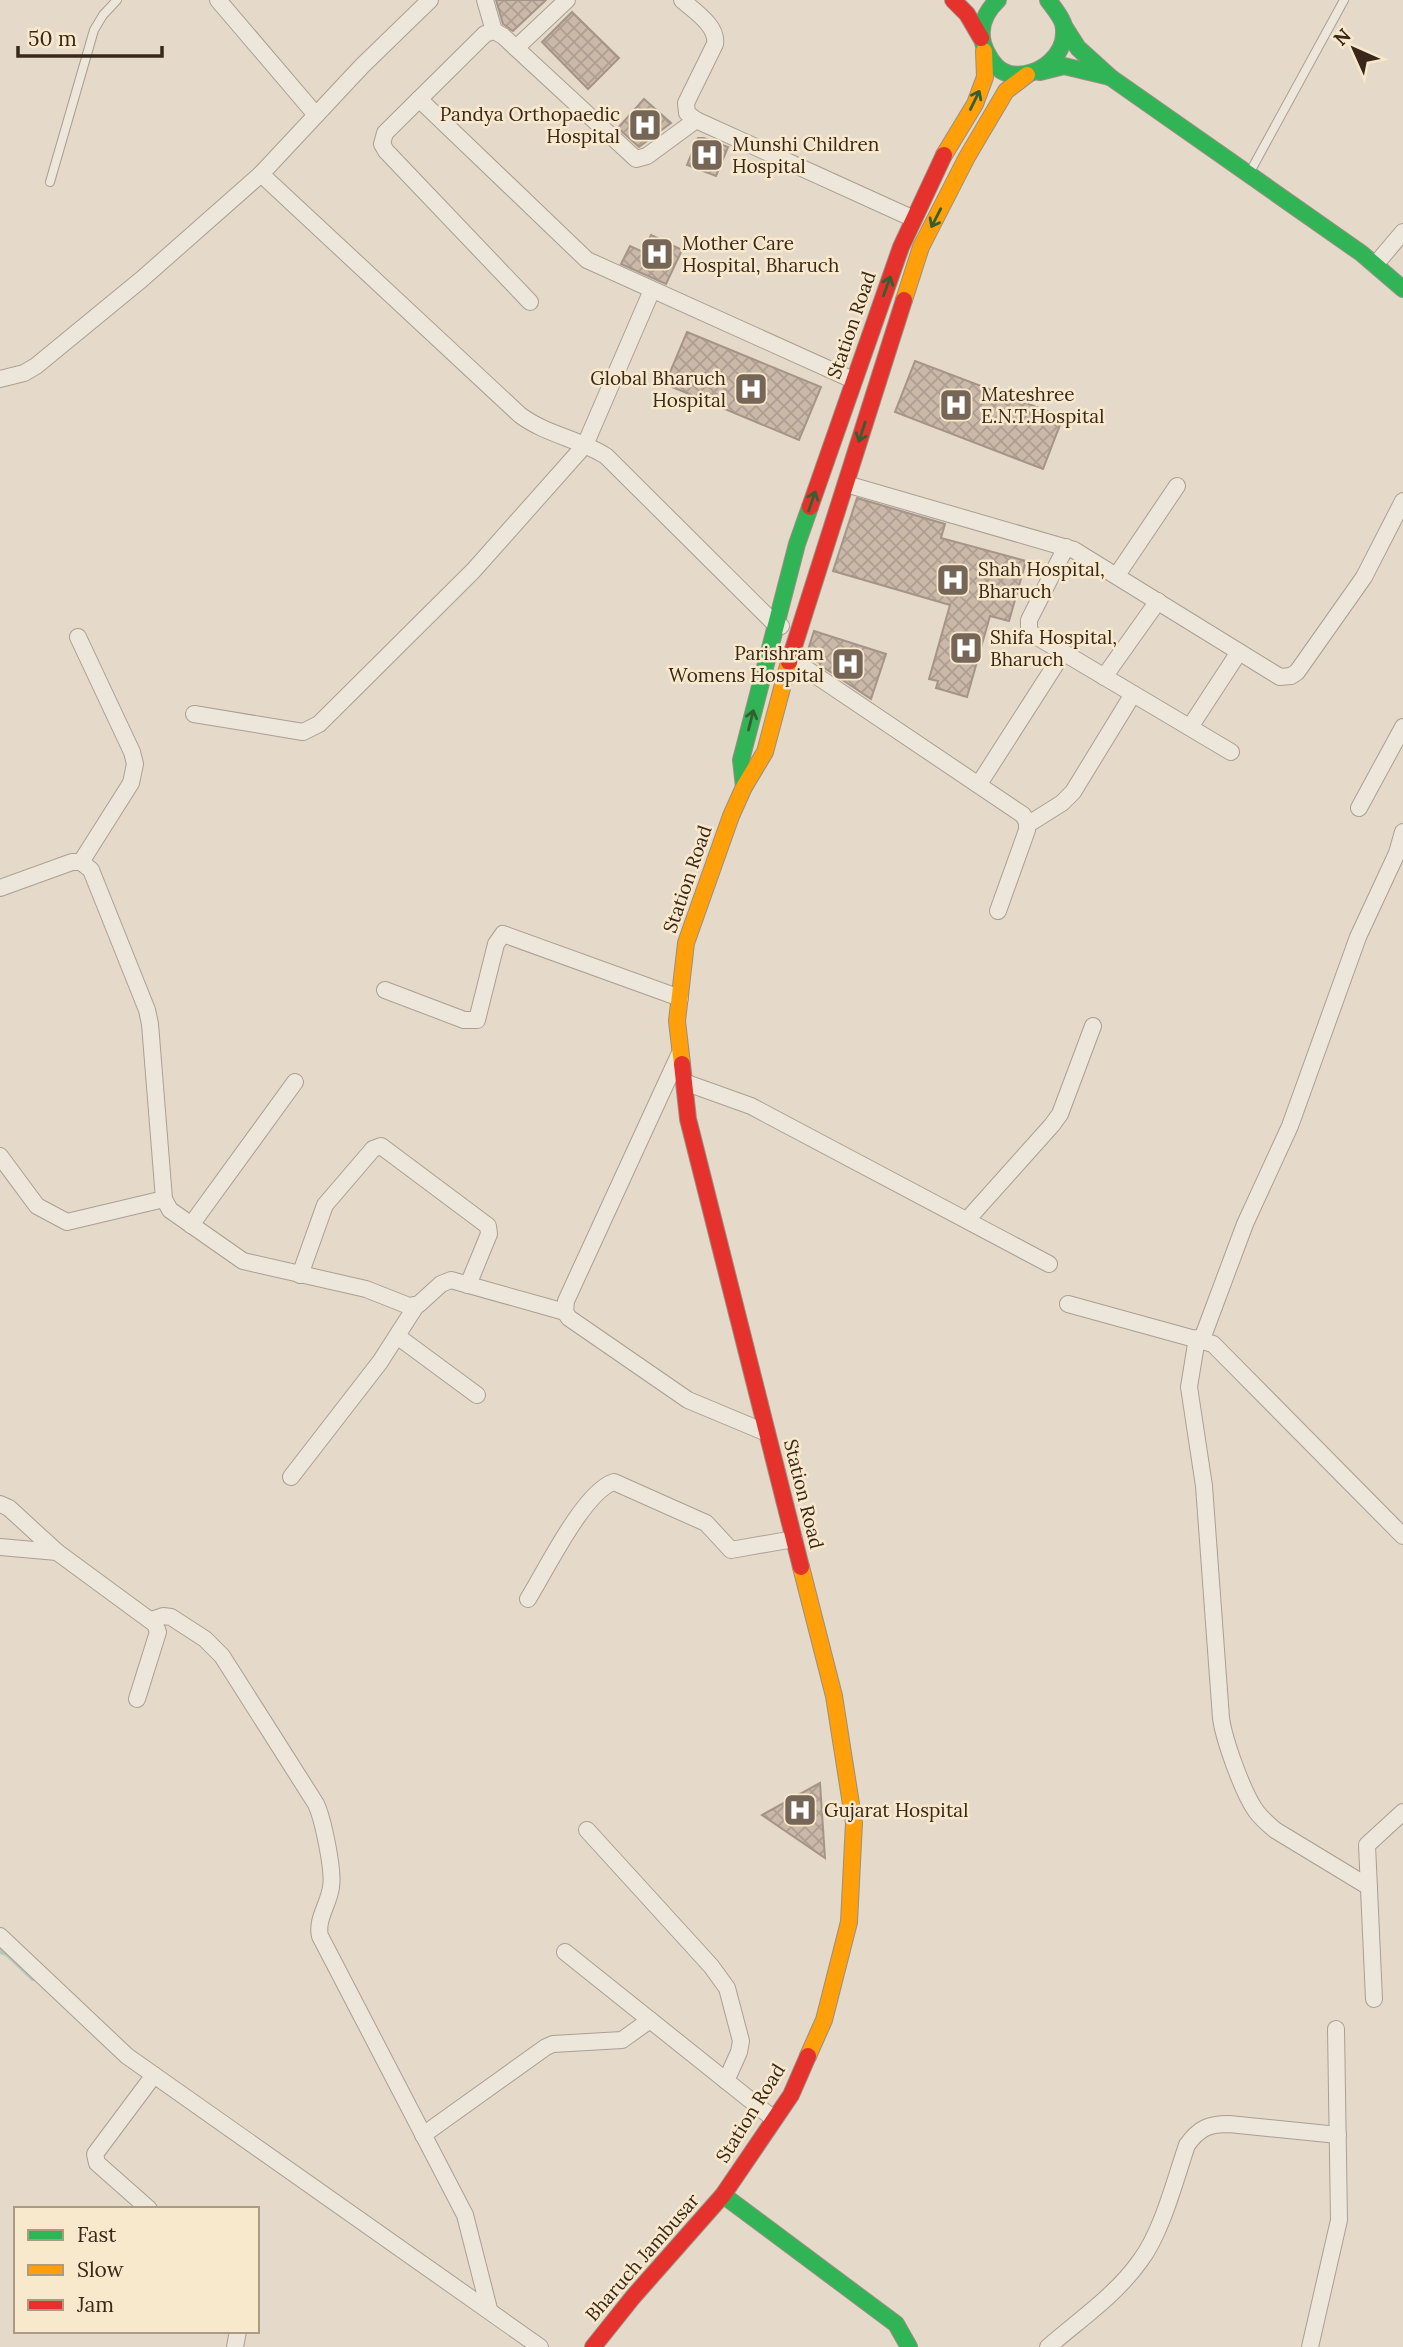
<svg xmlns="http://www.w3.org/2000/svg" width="1403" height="2347" font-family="Lora,serif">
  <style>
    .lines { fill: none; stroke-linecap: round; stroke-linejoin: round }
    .stream { stroke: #b5c9bc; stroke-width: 6 }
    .building { fill: url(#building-cross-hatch); stroke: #a59588; stroke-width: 2 }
    .lane-casing { stroke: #aa9f93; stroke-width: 10 }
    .street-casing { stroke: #aa9f93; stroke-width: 18 }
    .fast-casing { stroke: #998f82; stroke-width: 18 }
    .slow-casing { stroke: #998f82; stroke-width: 18 }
    .jam-casing { stroke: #998f82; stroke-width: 18 }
    .lane { stroke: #ede6db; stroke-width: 8 }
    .street { stroke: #ede6db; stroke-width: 16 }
    .fast { stroke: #30b455; stroke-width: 16 }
    .slow { stroke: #ff9f0a; stroke-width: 16 }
    .jam { stroke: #e5322d; stroke-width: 16 }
    .oneway { stroke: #355f32 }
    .labels { text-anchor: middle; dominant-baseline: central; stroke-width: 5; stroke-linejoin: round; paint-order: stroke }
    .poi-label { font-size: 19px; fill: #38271a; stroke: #f8e9cc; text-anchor: start }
    .street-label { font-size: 19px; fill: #38271a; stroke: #f8e9cc }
  </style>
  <defs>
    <pattern id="building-cross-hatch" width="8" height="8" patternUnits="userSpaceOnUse" patternTransform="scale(1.75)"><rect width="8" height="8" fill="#cab8a9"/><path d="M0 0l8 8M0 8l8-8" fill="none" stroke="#ae9e91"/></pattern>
  </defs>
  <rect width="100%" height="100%" fill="#e5dac9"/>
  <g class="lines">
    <polyline class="stream" points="0,1951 7,1953 33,1978"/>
  </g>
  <g class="building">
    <polygon points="496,0 546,0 513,31 503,24"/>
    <polygon points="572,12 619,58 588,89 542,42"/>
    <polygon points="644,99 671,123 639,147 618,128"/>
    <polygon points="698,138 704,138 728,147 716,176 687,165"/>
    <polygon points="651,235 682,250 666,284 621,264 630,246 643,252"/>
    <polygon points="687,332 821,387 799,440 665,384"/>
    <polygon points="915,361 1063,417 1043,469 895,412"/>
    <polygon points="857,498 945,524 941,538 1026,561 1009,621 990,616 967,697 936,688 938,681 929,679 950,605 833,571"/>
    <polygon points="814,631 886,654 871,699 820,665 820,663 806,656"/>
    <polygon points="820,1783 825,1858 762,1815"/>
  </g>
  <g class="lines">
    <defs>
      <g id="lane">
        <polyline points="1250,172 1344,0"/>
        <polyline points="50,182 94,30 103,15 117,0"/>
      </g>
      <g id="street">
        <polyline points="218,0 316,115"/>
        <polyline points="485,0 494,31"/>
        <path d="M682,0C694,11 718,26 715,44L686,103L687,113L696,120L914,219"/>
        <polyline points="516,48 567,0"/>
        <polyline points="419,99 587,260 853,380"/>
        <path d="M261,174L520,415C545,434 579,439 606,456L776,625L781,626"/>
        <polyline points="1375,265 1403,232"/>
        <polyline points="530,302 386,151 382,144 385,133 485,34 494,31 503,36 636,159 647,156 696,120"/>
        <polyline points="0,379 24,373 36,366 142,279 261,174 362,66 430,0"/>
        <polyline points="846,484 1074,550 1280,677 1291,676 1297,672 1364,577 1403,501"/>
        <polyline points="1066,547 1029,620 1029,632 1231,752"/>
        <polyline points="1117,575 1177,486"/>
        <polyline points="78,637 132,752 135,764 131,783 81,862"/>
        <polyline points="790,658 1023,815 1027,822 1027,830 998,911"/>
        <polyline points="1104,677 1158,601"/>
        <polyline points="194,714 303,732 319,724 473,571 585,445 652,290"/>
        <polyline points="1190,727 1239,652"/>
        <polyline points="979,784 1063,653"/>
        <polyline points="1359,808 1403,727"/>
        <polyline points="1027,825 1062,803 1073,792 1133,694"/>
        <polyline points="0,888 72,862 81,862 91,870 147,1010 150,1024 164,1199 170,1210 243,1261 366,1289 409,1306 419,1304 441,1284 451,1280 565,1312"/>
        <polyline points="385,990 464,1020 477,1020 496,944 503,934 680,998"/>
        <polyline points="679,1055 566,1301 565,1312 569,1318 688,1400 767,1433"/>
        <polyline points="684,1082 751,1106 1049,1264"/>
        <polyline points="0,1156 37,1206 67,1222 164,1199"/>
        <polyline points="967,1220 1052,1125 1060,1114 1093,1026"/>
        <polyline points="191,1225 295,1082"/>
        <polyline points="300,1275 325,1205 373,1149 381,1146 488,1226 489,1234 468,1285"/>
        <polyline points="1068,1304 1213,1344 1403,1536"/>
        <polyline points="397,1336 477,1395"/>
        <path d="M1197,1338L1189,1387L1204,1486L1221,1718C1224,1740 1243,1793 1256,1811C1261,1818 1268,1824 1275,1830L1369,1887"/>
        <polyline points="1202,1339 1245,1224 1290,1126 1358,937 1397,853 1403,832"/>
        <polyline points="291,1477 380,1362 416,1306"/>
        <polyline points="0,1504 9,1508 57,1552 155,1624 158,1632 137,1699"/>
        <polyline points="0,1547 57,1552"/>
        <path d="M528,1599C545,1572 584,1491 614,1482L706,1523L731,1550L794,1539"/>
        <path d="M151,1620L163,1616L171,1617L205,1639L222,1656L316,1804C323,1819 334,1871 331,1887C329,1904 316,1919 320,1936L465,2215L489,2309"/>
        <polyline points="587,1830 711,1966 727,1988 741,2041 739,2052 726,2081"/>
        <polyline points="0,1936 127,2056 540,2347"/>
        <polyline points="565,1952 774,2119"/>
        <polyline points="1374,1999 1367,1845 1403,1812"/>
        <polyline points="423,2135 546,2047 553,2044 622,2040 650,2020"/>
        <polyline points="149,2209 97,2163 95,2154 154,2075"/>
        <polyline points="235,2347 238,2331"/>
        <path d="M1048,2347C1079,2320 1116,2295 1140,2261C1162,2232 1175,2180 1187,2145C1199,2128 1209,2124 1229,2124L1338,2135"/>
        <polyline points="1310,2347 1339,2220 1336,2029"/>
      </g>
      <g id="fast">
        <path d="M998,0C982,15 977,34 987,53C992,63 999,72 1010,74C1040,79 1070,53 1063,23C1060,15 1053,7 1048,0"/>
        <polyline points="1040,72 1064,66 1110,77 1078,48 1064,26"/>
        <polyline points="1110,77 1361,253 1403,289"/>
        <polyline points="744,787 741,760 797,544 810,507"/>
        <polyline points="723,2195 896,2324 909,2347"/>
      </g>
      <g id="slow">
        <polyline points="944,155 975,104 985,77 984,51"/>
        <polyline points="904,300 921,247 967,157 1006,91 1027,75"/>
        <polyline points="682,1064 677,1021 686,943 731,816 744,787 765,752 789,662"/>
        <polyline points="801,1567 834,1696 854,1823 849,1922 824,2020 808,2056"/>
      </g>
      <g id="jam">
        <polyline points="953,0 967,14 981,38"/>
        <polyline points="810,507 901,247 944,155"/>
        <polyline points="789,662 904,300"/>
        <polyline points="682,1064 688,1119 801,1567"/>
        <polyline points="593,2347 633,2297 723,2195 791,2095 808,2056"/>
      </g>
    </defs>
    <use href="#lane" class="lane-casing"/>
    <use href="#street" class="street-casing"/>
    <use href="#fast" class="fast-casing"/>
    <use href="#slow" class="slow-casing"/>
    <use href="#jam" class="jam-casing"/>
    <use href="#lane" class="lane"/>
    <use href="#street" class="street"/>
    <use href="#fast" class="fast"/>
    <use href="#slow" class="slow"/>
    <use href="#jam" class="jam"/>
  </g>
  <defs><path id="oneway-shaft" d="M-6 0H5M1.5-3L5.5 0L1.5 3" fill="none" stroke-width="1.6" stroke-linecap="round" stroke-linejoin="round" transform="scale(1.75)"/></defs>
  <g class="oneway">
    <use href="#oneway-shaft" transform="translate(975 100) rotate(-64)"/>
    <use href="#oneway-shaft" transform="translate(936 218) rotate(117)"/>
    <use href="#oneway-shaft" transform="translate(887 286) rotate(-70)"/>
    <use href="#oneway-shaft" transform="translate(862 432) rotate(108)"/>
    <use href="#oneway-shaft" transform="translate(812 501) rotate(-71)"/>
    <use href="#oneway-shaft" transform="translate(751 720) rotate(-76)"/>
  </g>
  <defs>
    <symbol id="hospital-square" viewBox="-11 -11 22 22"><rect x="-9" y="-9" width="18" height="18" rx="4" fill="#756657" stroke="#f8e9cc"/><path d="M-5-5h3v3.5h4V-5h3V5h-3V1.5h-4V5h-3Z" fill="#fff"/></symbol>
  </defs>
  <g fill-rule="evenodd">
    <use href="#hospital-square" x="626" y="106" width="38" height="38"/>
    <use href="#hospital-square" x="688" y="136" width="38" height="38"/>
    <use href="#hospital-square" x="638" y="235" width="38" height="38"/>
    <use href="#hospital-square" x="732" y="370" width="38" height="38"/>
    <use href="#hospital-square" x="937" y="386" width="38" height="38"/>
    <use href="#hospital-square" x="934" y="561" width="38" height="38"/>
    <use href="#hospital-square" x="947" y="629" width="38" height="38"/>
    <use href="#hospital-square" x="829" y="645" width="38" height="38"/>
    <use href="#hospital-square" x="781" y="1791" width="38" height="38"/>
  </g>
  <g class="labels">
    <g class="poi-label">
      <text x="620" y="114" text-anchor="end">Pandya Orthopaedic<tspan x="620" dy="22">Hospital</tspan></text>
      <text x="732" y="144">Munshi Children<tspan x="732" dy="22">Hospital</tspan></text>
      <text x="682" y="243">Mother Care<tspan x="682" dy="22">Hospital, Bharuch</tspan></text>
      <text x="726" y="378" text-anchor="end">Global Bharuch<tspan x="726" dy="22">Hospital</tspan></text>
      <text x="981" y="394">Mateshree<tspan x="981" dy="22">E.N.T.Hospital</tspan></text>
      <text x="978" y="569">Shah Hospital,<tspan x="978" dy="22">Bharuch</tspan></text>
      <text x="990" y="637">Shifa Hospital,<tspan x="990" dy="22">Bharuch</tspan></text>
      <text x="824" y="653" text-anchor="end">Parishram<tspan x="824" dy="22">Womens Hospital</tspan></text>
      <text x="824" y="1810">Gujarat Hospital</text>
    </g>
    <g class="street-label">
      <text transform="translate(851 325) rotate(-71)">Station Road</text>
      <text transform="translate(687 879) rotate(-71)">Station Road</text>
      <text transform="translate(804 1494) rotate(76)">Station Road</text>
      <text transform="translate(750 2113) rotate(-58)">Station Road</text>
      <text transform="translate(642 2257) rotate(-49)">Bharuch Jambusar</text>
    </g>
  </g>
  <rect x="14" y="2207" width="245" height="126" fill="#f8e9cc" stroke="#ab9b85" stroke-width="2"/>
  <rect x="28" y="2230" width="35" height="10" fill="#30b455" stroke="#ab9b85" stroke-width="2"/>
  <text x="77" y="2242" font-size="21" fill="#38271a">Fast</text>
  <rect x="28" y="2265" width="35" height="10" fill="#ff9f0a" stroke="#ab9b85" stroke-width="2"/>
  <text x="77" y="2277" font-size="21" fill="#38271a">Slow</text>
  <rect x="28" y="2300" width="35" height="10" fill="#e5322d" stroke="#ab9b85" stroke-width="2"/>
  <text x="77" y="2312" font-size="21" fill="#38271a">Jam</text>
  <g transform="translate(1354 49) rotate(315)" stroke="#f8e9cc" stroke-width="5" paint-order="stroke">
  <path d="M0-5L12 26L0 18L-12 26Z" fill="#38271a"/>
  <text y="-10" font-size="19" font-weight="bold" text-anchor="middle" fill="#38271a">N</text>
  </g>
  <path d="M18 46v10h144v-10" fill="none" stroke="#38271a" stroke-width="3.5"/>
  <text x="28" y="46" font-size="21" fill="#38271a" stroke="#f8e9cc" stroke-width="5" paint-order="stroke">50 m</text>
</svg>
